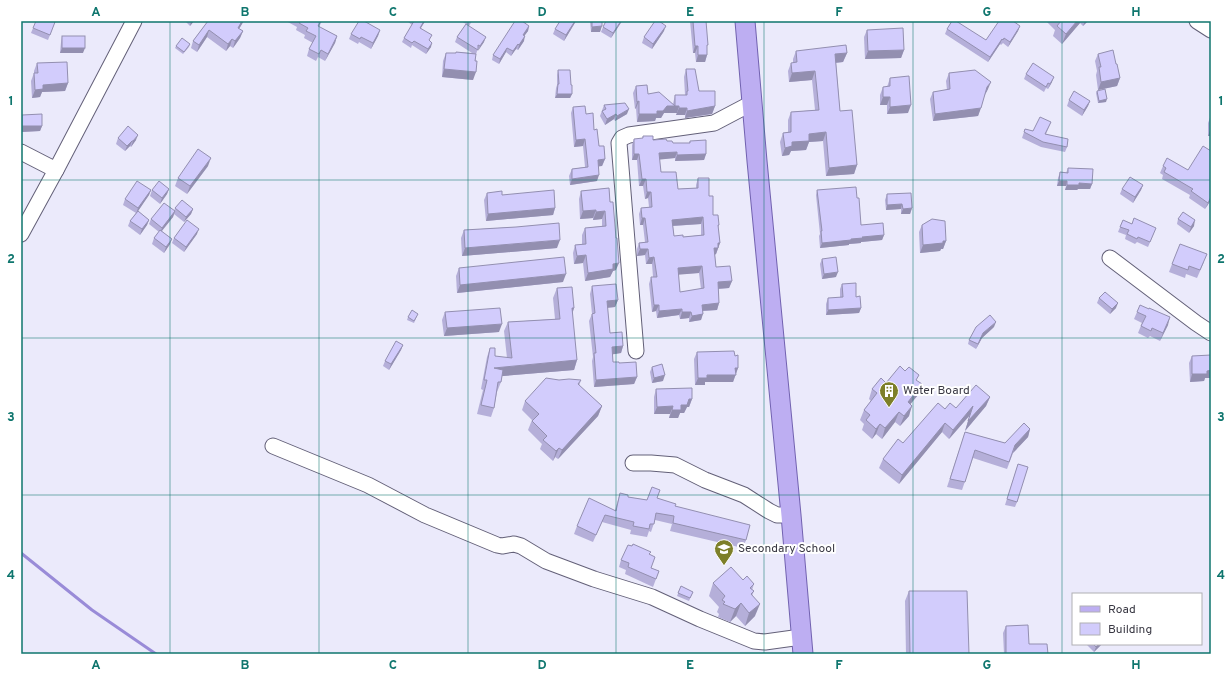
<svg xmlns="http://www.w3.org/2000/svg" width="1232" height="675" font-family="Overpass,sans-serif">
  <style>
    .lines { fill: none; stroke-linecap: round; stroke-linejoin: round }
    .stream { stroke: #998bd8; stroke-width: 3 }
    .minor-casing { stroke: #636078; stroke-width: 17 }
    .major-casing { stroke: #7262b0; stroke-width: 21 }
    .minor { stroke: #fff; stroke-width: 15 }
    .major { stroke: #bdaef2; stroke-width: 19 }
    .wall { fill: #b5afd9; fill-rule: evenodd }
    .shaded-wall { fill: #938fb0 }
    .building { fill: #d2ccfc; stroke: #938fb0; fill-rule: evenodd }
    .grid { fill: none; stroke: #0f766e; stroke-width: 1; stroke-opacity: 0.55 }
    .labels { text-anchor: middle; dominant-baseline: central; stroke-width: 4; stroke-linejoin: round; paint-order: stroke }
    .poi-label { font-size: 12px; fill: #393843; stroke: #fff; text-anchor: start }
    .neatline { fill: none; stroke: #0f766e; stroke-width: 1.5 }
    .grid-label { font-size: 13px; text-anchor: middle; font-weight: bold; fill: #0f766e }
  </style>
  <rect width="100%" height="100%" fill="#ebeafb"/>
  <g class="lines">
    <polyline class="stream" points="21,553 92,610 156,654"/>
    <defs>
      <g id="minor">
        <polyline points="1197,21 1211,30"/>
        <polyline points="21,152 56,170 134,21"/>
        <polyline points="21,234 56,170"/>
        <polyline points="1110,258 1196,323 1211,333"/>
        <polyline points="636,351 619,143 622,138 629,135 714,123 752,103"/>
        <polyline points="273,446 368,485 425,515 497,545 502,546 514,544 521,546 546,561 594,579 652,597 700,619 754,641 765,642 801,637"/>
        <polyline points="633,463 651,463 675,465 705,480 744,495 769,511 777,515 791,515"/>
      </g>
      <polyline id="major" points="745,21 757,161 791,515 803,654"/>
    </defs>
    <use href="#minor" class="minor-casing"/>
    <use href="#major" class="major-casing"/>
    <use href="#minor" class="minor"/>
    <use href="#major" class="major"/>
  </g>
  <g class="wall">
    <polygon points="185,21 194,21 190,26"/>
    <polygon points="208,21 242,24 239,29 243,31 240,38 233,48 230,46 226,51 207,37 197,52 191,48 193,41"/>
    <polygon points="286,21 322,21 319,27 337,36 335,43 325,61 318,57 316,61 307,56 309,49 313,43 304,38 305,35 296,30 297,27"/>
    <polygon points="407,21 425,21 421,28 430,41 431,47 426,54 412,45 411,48 402,42 404,38 412,25"/>
    <polygon points="461,21 472,21 469,26 484,42 477,51 476,55 473,80 442,77 443,61 446,53 456,53 456,52 472,53 455,42 457,37 466,24"/>
    <polygon points="576,21 564,41 553,34 555,29"/>
    <polygon points="590,21 602,21 600,32 591,32"/>
    <polygon points="622,21 611,38 601,32 603,27"/>
    <polygon points="690,21 706,21 707,55 705,62 696,62 695,53 693,53"/>
    <polygon points="1046,21 1088,21 1083,26 1080,23 1062,44 1053,36 1055,30"/>
    <polygon points="55,22 48,40 31,33 33,28"/>
    <polygon points="529,26 528,31 524,36 524,41 518,50 516,49 511,56 506,52 499,64 492,60 493,55"/>
    <polygon points="1020,26 1018,31 1008,47 1003,43 1001,45 1000,44 988,62 945,34 947,29 986,40"/>
    <polygon points="380,30 378,36 371,49 359,42 358,44 349,39 351,34"/>
    <polygon points="867,30 904,50 901,58 865,59 864,37"/>
    <polygon points="664,31 652,49 642,43 644,37"/>
    <polygon points="62,36 83,53 60,53 61,42"/>
    <polygon points="190,44 189,47 183,54 175,48 176,46"/>
    <polygon points="796,51 847,53 843,62 836,63 840,111 857,165 854,174 826,176 823,141 809,142 806,150 791,151 789,155 782,156 780,142 783,133 788,132 788,120 791,112 815,110 812,80 789,82 788,71 791,63 793,63 793,59"/>
    <polygon points="1098,54 1116,64 1120,78 1117,86 1098,90 1096,75 1097,71 1095,61"/>
    <polygon points="37,63 68,83 65,91 42,92 40,97 32,98 31,81 34,73 34,71"/>
    <polygon points="686,69 699,91 715,106 712,114 685,118 685,115 676,115 677,113 664,113 661,118 656,118 655,121 637,122 636,108 635,109 633,93 636,86 648,94 673,104 675,95 685,95 684,77"/>
    <polygon points="558,70 571,85 572,94 570,98 555,98 556,88 557,85 557,75"/>
    <polygon points="949,73 988,89 985,94 978,116 933,121 930,99 933,92 947,90 946,81"/>
    <polygon points="1026,74 1052,82 1048,89 1046,88 1044,92 1024,79"/>
    <polygon points="890,78 908,113 887,114 887,105 880,105 880,95 883,87 887,87"/>
    <polygon points="1097,91 1106,102 1098,103 1096,93"/>
    <polygon points="1069,100 1090,101 1088,106 1082,116 1067,106"/>
    <polygon points="604,105 627,114 615,121 614,119 605,125 600,116"/>
    <polygon points="573,107 586,114 594,130 599,146 605,159 602,166 598,166 597,181 570,185 569,176 572,169 585,167 583,146 574,147 571,113"/>
    <polygon points="22,115 42,126 40,131 21,132 21,117"/>
    <polygon points="1211,115 1211,136 1208,136 1208,123"/>
    <polygon points="1051,122 1046,134 1067,147 1065,152 1041,147 1022,138 1025,129 1033,131"/>
    <path d="M643,136L653,140L667,141L673,143H689L690,141L706,154L704,160L675,161V158L659,159L661,172L678,189L696,188V185L698,178L709,196L713,215L719,225L718,228L720,243L716,254L715,255L716,267L732,281L729,288L718,289L719,303L717,310L703,311L701,320L689,322V318L680,319L679,315L657,318L656,311L652,312L649,284L651,277H653L652,264H646L645,255L637,256V249L639,243L645,242L643,225H640L639,214L641,208L649,207L648,198L645,199L643,186H639L637,160H632V145L634,139H642ZM701,224V235L683,237L674,236L673,226ZM699,273L701,289L680,292L678,274Z"/>
    <polygon points="118,138 136,140 131,147 130,146 125,151 116,144"/>
    <polygon points="1211,151 1211,200 1205,209 1189,198 1190,195 1162,179 1163,175 1160,173 1163,166 1188,170"/>
    <polygon points="208,166 187,194 175,186 178,178"/>
    <polygon points="1068,168 1092,184 1090,189 1078,189 1077,190 1065,190 1066,186 1057,186 1058,178 1060,172 1066,173"/>
    <polygon points="1143,185 1141,190 1133,203 1120,194 1122,189"/>
    <polygon points="609,188 616,270 613,271 610,277 585,281 583,263 574,264 573,253 575,245 582,244 582,235 585,228 602,226 602,219 593,220 593,218 580,219 579,199 581,191"/>
    <polygon points="169,189 167,194 160,204 150,196 152,190"/>
    <polygon points="151,190 149,195 138,211 149,220 147,225 140,235 128,226 130,221 136,213 123,205 125,199"/>
    <polygon points="817,190 857,198 861,225 884,235 882,240 861,242 861,243 849,244 849,245 820,248 819,236 820,234 816,195"/>
    <polygon points="487,193 502,195 555,208 553,215 486,221 484,200"/>
    <polygon points="887,194 912,208 910,214 901,214 901,209 886,210 885,200"/>
    <polygon points="175,208 193,209 191,214 184,222 174,214 173,217 162,231 170,244 164,253 152,244 154,238 159,232 149,224 151,219 174,211"/>
    <polygon points="1178,219 1194,226 1189,233 1177,224"/>
    <polygon points="1123,220 1154,233 1148,247 1137,242 1135,244 1125,239 1126,235 1118,232"/>
    <polygon points="922,225 946,241 943,249 941,249 940,251 920,253 919,232"/>
    <polygon points="516,227 557,248 462,256 461,238 464,230"/>
    <polygon points="197,234 184,252 172,243 174,238"/>
    <polygon points="822,259 836,277 822,279 820,264"/>
    <polygon points="1204,262 1197,278 1186,274 1185,278 1169,272 1172,264"/>
    <polygon points="459,268 563,282 457,293 456,276"/>
    <polygon points="842,284 856,297 861,308 859,313 826,315 826,304 828,298 840,298 840,289"/>
    <polygon points="592,286 618,300 615,307 607,308 610,333 623,346 621,353 612,354 613,362 619,363 637,377 634,384 594,387 592,361 593,357 589,321 592,314 590,294"/>
    <polygon points="557,288 574,308 572,314 577,360 574,370 502,376 501,382 497,392 494,408 491,417 477,414 483,390 481,389 487,357 490,348 495,356 507,358 504,331 508,322 555,319 553,298"/>
    <polygon points="1099,298 1116,308 1110,314 1097,303"/>
    <polygon points="445,312 499,332 444,336 442,320"/>
    <polygon points="1137,312 1168,325 1160,341 1150,336 1148,338 1138,333 1142,323 1134,319"/>
    <polygon points="417,316 414,323 407,320 408,317"/>
    <polygon points="994,327 982,338 976,349 968,344 969,340"/>
    <polygon points="403,345 401,350 389,370 383,366 385,361"/>
    <polygon points="697,352 738,368 733,382 705,382 705,385 695,385 694,359"/>
    <polygon points="1192,356 1205,378 1204,381 1190,382 1189,363"/>
    <polygon points="652,367 663,381 652,383 650,372"/>
    <polygon points="559,380 581,380 579,386 602,406 598,416 558,459 555,457 553,461 540,449 542,444 528,430 532,420 522,410 525,401"/>
    <polygon points="917,381 918,395 910,404 909,416 900,426 895,422 882,439 876,434 872,439 862,430 864,424 860,420 864,410 871,401 869,399 872,389 886,383"/>
    <polygon points="656,389 692,399 689,407 687,407 684,413 680,413 678,418 669,418 670,414 654,414 654,397"/>
    <polygon points="990,397 986,406 965,431 970,415 949,439 942,432 899,484 879,468 883,459 945,409 956,408"/>
    <polygon points="1030,429 1028,437 1013,453 1007,469 973,458 962,490 947,487 965,432 1005,443"/>
    <polygon points="1018,464 1017,502 1015,507 1005,505"/>
    <polygon points="620,493 628,497 647,500 657,498 675,506 746,540 743,548 670,531 672,524 655,520 651,532 649,531 647,537 630,534 631,530 602,522 593,542 574,534 577,526 615,510"/>
    <polygon points="650,554 651,568 659,571 653,587 625,574 626,570 619,567 621,560"/>
    <polygon points="743,580 754,584 752,590 754,591 752,596 755,616 745,626 736,616 730,622 718,617 719,614 717,612 719,607 709,596 713,583"/>
    <polygon points="681,586 693,592 689,601 677,596"/>
    <polygon points="909,591 969,654 906,654 905,601"/>
    <polygon points="1006,626 1029,644 1048,654 1004,654 1003,633"/>
    <polygon points="1086,644 1102,644 1094,652"/>
  </g>
  <g class="shaded-wall">
    <polygon points="191,21 194,21 190,26"/>
    <polygon points="242,21 244,21 242,24 235,35 238,28"/>
    <polygon points="424,21 425,21 424,23 418,32 420,28"/>
    <polygon points="575,21 576,21 564,41 566,35"/>
    <polygon points="621,21 622,21 611,38 613,33"/>
    <polygon points="1077,21 1081,21 1080,23 1062,44 1066,34"/>
    <polygon points="1085,21 1088,21 1083,26"/>
    <polygon points="529,26 528,31 522,39 523,35"/>
    <polygon points="602,26 600,32 591,32 592,27"/>
    <polygon points="666,26 664,31 652,49 653,44"/>
    <polygon points="1020,26 1018,31 1008,47 1010,42"/>
    <polygon points="209,30 207,37 197,52 199,45"/>
    <polygon points="380,30 378,36 371,49 373,43"/>
    <polygon points="243,31 240,38 233,48 235,41"/>
    <polygon points="337,36 335,43 325,61 328,54"/>
    <polygon points="525,36 524,41 518,50 519,45"/>
    <polygon points="486,37 484,42 478,51 480,46"/>
    <polygon points="232,39 230,46 226,51 228,44"/>
    <polygon points="1002,39 1000,44 988,62 990,57"/>
    <polygon points="432,43 431,47 426,54 428,49"/>
    <polygon points="518,44 516,49 511,56 513,51"/>
    <polygon points="695,46 698,46 695,53 693,53"/>
    <polygon points="62,48 85,48 83,53 60,53"/>
    <polygon points="507,48 506,52 499,64 500,59"/>
    <polygon points="904,50 901,58 865,59 868,51"/>
    <polygon points="847,53 843,62 832,63 835,54"/>
    <polygon points="698,55 707,55 705,62 696,62"/>
    <polygon points="444,69 476,72 473,80 442,77"/>
    <polygon points="815,71 812,80 789,82 792,73"/>
    <polygon points="1054,77 1052,82 1048,89 1050,84"/>
    <polygon points="1120,78 1117,86 1098,90 1101,82"/>
    <polygon points="991,82 988,89 985,95 987,87"/>
    <polygon points="68,83 65,91 42,92 40,97 32,98 35,90 43,85"/>
    <polygon points="557,94 572,94 570,98 555,98"/>
    <polygon points="883,97 890,97 887,105 880,105"/>
    <polygon points="1107,99 1106,102 1098,103 1099,101"/>
    <polygon points="639,101 636,108 635,109 637,102"/>
    <polygon points="1090,101 1088,106 1082,116 1084,110"/>
    <polygon points="911,105 908,113 887,114 890,107"/>
    <polygon points="667,106 679,106 677,113 664,113 661,118 656,118 655,121 637,122 639,114 657,111"/>
    <polygon points="715,106 712,114 711,114 685,118 687,111"/>
    <polygon points="679,108 687,108 685,115 676,115"/>
    <polygon points="981,108 978,116 933,121 935,114"/>
    <polygon points="629,109 627,114 615,121 617,116"/>
    <polygon points="616,114 614,119 605,125 607,119"/>
    <polygon points="22,126 42,126 40,131 21,132"/>
    <polygon points="1211,128 1211,136 1208,136"/>
    <polygon points="826,132 823,141 809,142 806,150 791,151 789,155 782,156 785,148 792,142 809,134"/>
    <polygon points="138,135 136,140 131,147 133,141"/>
    <polygon points="585,139 583,146 574,147 576,140"/>
    <polygon points="132,141 130,146 125,151 127,146"/>
    <polygon points="677,152 675,158 656,160 659,153"/>
    <polygon points="634,154 639,154 637,160 632,160"/>
    <polygon points="706,154 704,160 675,161 677,155"/>
    <polygon points="211,158 208,166 187,194 190,186"/>
    <polygon points="605,159 602,166 595,167 598,160"/>
    <polygon points="857,165 854,174 826,176 829,168"/>
    <polygon points="599,175 597,181 570,185 572,179"/>
    <polygon points="642,179 646,179 643,186 639,186"/>
    <polygon points="1059,181 1067,181 1066,186 1057,186"/>
    <polygon points="1079,183 1092,184 1090,189 1078,189 1077,190 1065,190 1067,185"/>
    <polygon points="1143,185 1141,190 1133,203 1135,197"/>
    <polygon points="169,189 167,194 160,204 162,198"/>
    <polygon points="151,190 149,195 136,214 138,208"/>
    <polygon points="647,192 651,192 648,198 645,199"/>
    <polygon points="1211,197 1211,200 1205,209"/>
    <polygon points="902,204 901,209 886,210 887,205"/>
    <polygon points="555,208 553,215 486,221 488,214"/>
    <polygon points="912,208 910,214 901,214 903,209"/>
    <polygon points="193,209 191,214 184,222 186,217"/>
    <polygon points="596,210 593,218 580,219 583,211"/>
    <polygon points="175,211 173,217 160,233 162,228"/>
    <polygon points="605,211 602,219 593,220 596,212"/>
    <polygon points="703,217 701,224 670,226 672,220"/>
    <polygon points="642,218 645,218 643,225 640,225"/>
    <polygon points="149,220 147,225 140,235 142,229"/>
    <polygon points="1195,220 1194,226 1189,233 1191,227"/>
    <polygon points="199,229 197,234 184,252 186,247"/>
    <polygon points="884,235 882,240 861,242 861,243 849,244 849,245 820,248 822,243 862,237"/>
    <polygon points="172,239 170,244 164,253 166,247"/>
    <polygon points="560,240 557,248 462,256 465,248"/>
    <polygon points="943,241 946,241 943,249 941,249 940,251 920,253 923,245"/>
    <polygon points="718,243 720,243 716,254 712,255 714,248"/>
    <polygon points="640,249 648,249 645,255 637,256"/>
    <polygon points="586,255 583,263 574,264 577,256"/>
    <polygon points="654,257 652,264 646,264 649,258"/>
    <polygon points="619,263 616,270 613,271 610,277 585,281 588,273 613,264"/>
    <polygon points="702,266 699,273 675,275 678,268"/>
    <polygon points="838,272 836,277 822,279 824,274"/>
    <polygon points="566,274 563,282 457,293 460,285"/>
    <polygon points="732,281 729,288 715,289 718,282"/>
    <polygon points="618,300 615,307 604,308 607,301"/>
    <polygon points="719,303 717,310 699,311 702,305"/>
    <polygon points="1118,303 1116,308 1110,314 1112,309"/>
    <polygon points="654,305 659,305 656,311 652,312"/>
    <polygon points="572,308 574,308 571,318"/>
    <polygon points="861,308 859,313 826,315 828,310"/>
    <polygon points="682,309 679,315 657,318 659,311"/>
    <polygon points="682,312 691,312 689,318 680,319"/>
    <polygon points="703,314 701,320 689,322 692,316"/>
    <polygon points="1170,317 1168,325 1160,341 1163,333"/>
    <polygon points="996,322 994,327 982,338 976,349 983,333"/>
    <polygon points="502,324 499,332 444,336 447,328"/>
    <polygon points="403,345 401,350 389,370 391,364"/>
    <polygon points="623,346 621,353 609,355 612,347"/>
    <polygon points="577,360 574,370 491,377 494,368"/>
    <polygon points="735,368 738,368 733,382 705,382 705,385 695,385 698,378"/>
    <polygon points="1211,370 1211,378 1205,378 1204,381 1190,382 1192,374 1207,371"/>
    <polygon points="665,375 663,381 652,383 654,378"/>
    <polygon points="637,377 634,384 594,387 596,380"/>
    <polygon points="922,384 918,395 904,412 908,402"/>
    <polygon points="990,397 986,406 965,431 968,421"/>
    <polygon points="689,399 692,399 689,407 687,407 684,413 680,413 678,418 669,418 672,410 681,405"/>
    <polygon points="602,406 598,416 558,459 562,450"/>
    <polygon points="673,406 670,414 654,414 657,407"/>
    <polygon points="912,406 909,416 900,426 904,416"/>
    <polygon points="973,406 970,415 949,439 953,430"/>
    <polygon points="899,412 895,422 882,439 885,428"/>
    <polygon points="945,423 942,432 899,484 902,475"/>
    <polygon points="880,424 876,434 872,439 876,429"/>
    <polygon points="1030,429 1028,437 1013,453 1015,445"/>
    <polygon points="559,448 555,457 553,461 556,451"/>
    <polygon points="741,603 736,616 730,622 735,609"/>
    <polygon points="760,604 755,616 745,626 749,613"/>
    <polygon points="1099,644 1102,644 1094,652 1096,647"/>
  </g>
  <g class="building">
    <polygon points="36,21 52,21 55,22 50,35 33,28"/>
    <polygon points="208,21 242,21 238,28 243,31 235,41 232,39 228,44 209,30 199,45 193,41"/>
    <polygon points="300,21 321,21 318,26 337,36 328,54 321,50 319,54 309,49 316,36 306,31 308,28 299,23"/>
    <polygon points="359,21 364,21 380,30 373,43 361,37 360,39 351,34"/>
    <polygon points="414,21 424,21 420,28 432,35 429,40 432,43 428,49 414,41 412,43 404,38"/>
    <polygon points="515,21 522,21 529,26 523,35 525,36 519,45 518,44 513,51 507,48 500,59 493,55"/>
    <polygon points="560,21 575,21 566,35 555,29"/>
    <polygon points="592,21 602,21 602,26 592,27"/>
    <polygon points="606,21 621,21 613,33 603,27"/>
    <polygon points="655,21 659,21 666,26 653,44 644,37"/>
    <polygon points="693,21 706,21 708,45 707,45 707,55 698,55 698,46 695,46"/>
    <polygon points="952,21 956,21 986,40 999,21 1013,21 1020,26 1010,42 1004,38 1003,40 1002,39 990,57 947,29"/>
    <polygon points="1061,21 1077,21 1066,34 1057,26"/>
    <polygon points="466,24 486,37 480,46 478,45 478,50 457,37"/>
    <polygon points="903,28 904,50 868,51 867,30"/>
    <rect x="62" y="36" width="23" height="12"/>
    <polygon points="182,38 190,44 184,52 176,46"/>
    <polygon points="846,45 847,53 835,54 840,111 852,110 857,165 829,168 826,132 809,134 809,141 792,142 792,146 785,148 783,133 791,132 791,112 819,110 815,71 792,73 791,63 797,62 796,51"/>
    <polygon points="1113,50 1116,64 1117,64 1120,78 1101,82 1099,67 1101,67 1098,54"/>
    <polygon points="456,52 476,54 475,61 477,61 476,72 444,69 446,53 456,53"/>
    <polygon points="67,62 68,83 43,85 43,89 35,90 34,73 38,73 37,63"/>
    <polygon points="1033,63 1054,77 1050,84 1048,83 1046,87 1026,74"/>
    <polygon points="686,69 695,69 699,91 715,91 715,106 687,111 687,108 679,108 679,106 667,106 663,111 657,111 657,114 639,114 639,101 637,102 636,86 647,85 648,94 659,92 675,106 675,95 687,95 687,91 688,91"/>
    <polygon points="558,70 570,70 571,85 572,85 572,94 557,94 558,84 559,84"/>
    <polygon points="975,70 991,82 987,87 981,108 935,114 933,92 950,89 949,73"/>
    <polygon points="909,76 911,105 890,107 890,97 883,97 883,87 890,86 890,78"/>
    <polygon points="1105,89 1107,99 1099,101 1097,91"/>
    <polygon points="1074,91 1090,101 1084,110 1069,100"/>
    <polygon points="625,103 629,109 617,116 616,114 607,119 602,111 606,109 604,105"/>
    <polygon points="585,106 586,114 593,113 594,130 597,129 599,146 604,146 605,159 598,160 599,175 572,179 572,169 588,167 585,139 576,140 573,107"/>
    <polygon points="42,114 42,126 22,126 22,115"/>
    <polygon points="1040,117 1051,122 1045,134 1068,139 1067,147 1043,142 1024,132 1025,129 1033,131"/>
    <polygon points="128,126 138,135 133,141 132,141 127,146 118,138"/>
    <path d="M643,136H653V140L666,139L667,141H672L673,143H690V141L706,140V154L677,155V152L659,153L661,172H676L678,189L698,188V178H709V196H713V215H718L719,225H718L720,243H718V248H714L716,267L730,266L732,281L718,282L719,303L702,305L703,314L692,316L691,312H682V309L659,311V305H654L651,277H657L654,257L649,258L648,249H640L639,243L648,242L645,218H642L641,208L652,207L651,192H647L646,179H642L639,154H634V139L643,138ZM703,217L704,235L683,237V235L674,236L672,220ZM702,266L704,288L680,292L678,268Z"/>
    <polygon points="1203,146 1211,151 1211,197 1208,203 1191,191 1193,189 1164,172 1166,168 1163,166 1167,158 1188,170"/>
    <polygon points="198,149 211,158 190,186 178,178"/>
    <polygon points="1068,168 1093,169 1092,184 1079,183 1079,185 1067,185 1067,181 1059,181 1060,172 1068,173"/>
    <polygon points="1130,177 1143,185 1135,197 1122,189"/>
    <polygon points="137,181 151,190 138,208 125,199"/>
    <polygon points="159,181 169,189 162,198 152,190"/>
    <polygon points="856,187 857,198 859,198 861,225 883,223 884,235 862,237 863,238 851,239 851,240 822,243 821,231 822,231 817,190"/>
    <polygon points="609,188 610,202 613,202 616,238 617,238 619,263 613,264 613,269 588,273 586,255 577,256 575,245 586,244 585,228 606,226 605,211 596,212 596,210 583,211 581,191"/>
    <polygon points="554,190 555,208 488,214 487,193 502,191 502,195"/>
    <polygon points="911,193 912,208 903,209 902,204 887,205 887,194"/>
    <polygon points="182,200 193,209 186,217 175,208"/>
    <polygon points="164,203 175,211 162,228 151,219"/>
    <polygon points="138,211 149,220 142,229 130,221"/>
    <polygon points="1183,212 1195,220 1191,227 1178,219"/>
    <polygon points="1134,218 1156,228 1150,242 1138,237 1137,239 1127,234 1129,230 1120,227 1123,220 1132,224"/>
    <polygon points="932,219 945,221 946,241 943,241 943,243 923,245 922,225"/>
    <polygon points="187,220 199,229 186,247 174,238"/>
    <polygon points="559,223 560,240 465,248 464,230 516,227"/>
    <polygon points="160,230 172,239 166,247 154,238"/>
    <polygon points="1180,244 1207,254 1200,270 1189,266 1188,270 1172,264"/>
    <polygon points="564,257 566,274 460,285 459,268"/>
    <polygon points="836,257 838,272 824,274 822,259"/>
    <polygon points="856,283 856,297 860,296 861,308 828,310 828,298 843,297 842,284"/>
    <polygon points="616,284 618,300 607,301 610,333 622,332 623,346 612,347 613,362 619,362 619,363 636,362 637,377 596,380 594,353 596,353 592,314 595,313 592,286"/>
    <polygon points="572,287 574,308 572,308 577,360 494,368 503,370 501,382 498,382 494,408 481,405 487,380 484,380 490,348 495,348 495,356 512,358 508,322 560,319 557,288"/>
    <polygon points="1105,292 1118,303 1112,309 1099,298"/>
    <polygon points="1140,305 1149,309 1149,308 1170,317 1163,333 1152,328 1151,331 1141,326 1146,316 1137,312"/>
    <polygon points="500,308 502,324 447,328 445,312"/>
    <polygon points="412,310 418,314 414,321 408,317"/>
    <polygon points="990,315 996,322 983,333 978,344 969,340 976,327"/>
    <polygon points="396,341 403,345 391,364 385,361"/>
    <polygon points="734,351 735,356 738,355 738,368 735,368 736,375 707,375 707,378 698,378 697,352"/>
    <polygon points="1211,355 1211,370 1207,371 1207,374 1192,374 1192,356"/>
    <polygon points="662,364 665,375 654,378 652,367"/>
    <polygon points="900,366 905,371 909,367 919,375 916,380 922,384 908,402 912,406 904,416 899,412 885,428 880,424 876,429 866,420 870,415 864,410 877,393 872,389 881,378 886,383"/>
    <polygon points="546,378 559,380 569,379 581,380 578,384 602,406 562,450 559,448 556,451 543,440 547,436 532,421 539,414 525,401"/>
    <polygon points="976,385 990,397 968,421 973,406 953,430 945,423 902,475 883,459 898,439 903,443 938,403 945,409 950,403 956,408"/>
    <polygon points="692,388 692,399 689,399 687,405 681,405 681,410 672,410 673,406 657,407 656,389"/>
    <polygon points="1024,423 1030,429 1015,445 1009,462 975,450 965,482 950,479 965,432 1005,443"/>
    <polygon points="1018,464 1028,467 1017,502 1007,499"/>
    <polygon points="652,487 660,490 657,498 676,504 675,506 750,525 746,540 673,523 674,516 656,513 654,524 650,524 649,529 633,526 634,522 605,515 596,535 577,526 589,498 616,511 620,493 628,495 628,497 647,500"/>
    <polygon points="633,544 651,552 649,554 655,557 651,568 659,571 656,579 628,567 629,563 621,560 628,545 632,546"/>
    <polygon points="731,567 743,580 747,576 754,584 750,588 754,591 751,594 760,604 749,613 741,603 735,609 723,604 725,602 722,600 725,596 713,583"/>
    <polygon points="681,586 693,592 690,598 678,593"/>
    <polygon points="909,591 967,591 969,654 910,654"/>
    <polygon points="1028,625 1029,644 1047,644 1048,654 1006,654 1006,626"/>
    <polygon points="1093,644 1099,644 1096,647"/>
  </g>
  <path class="grid" d="M170,21V654M319,21V654M468,21V654M616,21V654M764,21V654M913,21V654M1062,21V654M21,180H1211M21,338H1211M21,495H1211"/>
  <defs>
    <symbol id="building-pin" viewBox="-11 -11 22 30"><path d="M0 17L-7.5 6A9.5 9.5 0 1 1 7.5 6Z" fill="#7d7f29" stroke="#fff"/><path d="M-4-6H4V6H1V3H-1V6H-4ZM-2.5-4.3h1.7v1.8h-1.7ZM.8-4.3h1.7v1.8H.8ZM-2.5-1h1.7V.8h-1.7ZM.8-1h1.7V.8H.8Z" fill="#fff"/></symbol>
    <symbol id="school-pin" viewBox="-11 -11 22 30"><path d="M0 17L-7.5 6A9.5 9.5 0 1 1 7.5 6Z" fill="#7d7f29" stroke="#fff"/><path d="M0-5L7-2L0 1L-7-2ZM-4 1L0 2.5L4 1V4Q0 6-4 4Z" fill="#fff"/></symbol>
  </defs>
  <g fill-rule="evenodd">
    <use href="#building-pin" x="878" y="380" width="22" height="30"/>
    <use href="#school-pin" x="713" y="538" width="22" height="30"/>
  </g>
  <g class="labels">
    <g class="poi-label">
      <text x="903" y="391">Water Board</text>
      <text x="738" y="549">Secondary School</text>
    </g>
  </g>
  <rect width="1232" height="675" fill="none" stroke="#ffffff" stroke-width="44"/>
  <rect x="1072" y="593" width="130" height="52" fill="#ffffff" stroke="#b0afb4"/>
  <rect x="1080" y="606" width="20" height="6" fill="#bdaef2" stroke="#b0afb4"/>
  <text x="1108" y="613" font-size="12" fill="#393843">Road</text>
  <rect x="1080" y="623" width="20" height="12" fill="#d2ccfc" stroke="#b0afb4"/>
  <text x="1108" y="633" font-size="12" fill="#393843">Building</text>
  <rect x="22" y="22" width="1188" height="631" class="neatline"/>
  <g class="grid-label">
    <text x="96" y="16">A</text>
    <text x="245" y="16">B</text>
    <text x="393" y="16">C</text>
    <text x="542" y="16">D</text>
    <text x="690" y="16">E</text>
    <text x="839" y="16">F</text>
    <text x="987" y="16">G</text>
    <text x="1136" y="16">H</text>
    <text x="11" y="105">1</text>
    <text x="1221" y="105">1</text>
    <text x="11" y="263">2</text>
    <text x="1221" y="263">2</text>
    <text x="11" y="421">3</text>
    <text x="1221" y="421">3</text>
    <text x="11" y="579">4</text>
    <text x="1221" y="579">4</text>
    <text x="96" y="669">A</text>
    <text x="245" y="669">B</text>
    <text x="393" y="669">C</text>
    <text x="542" y="669">D</text>
    <text x="690" y="669">E</text>
    <text x="839" y="669">F</text>
    <text x="987" y="669">G</text>
    <text x="1136" y="669">H</text>
  </g>
</svg>
